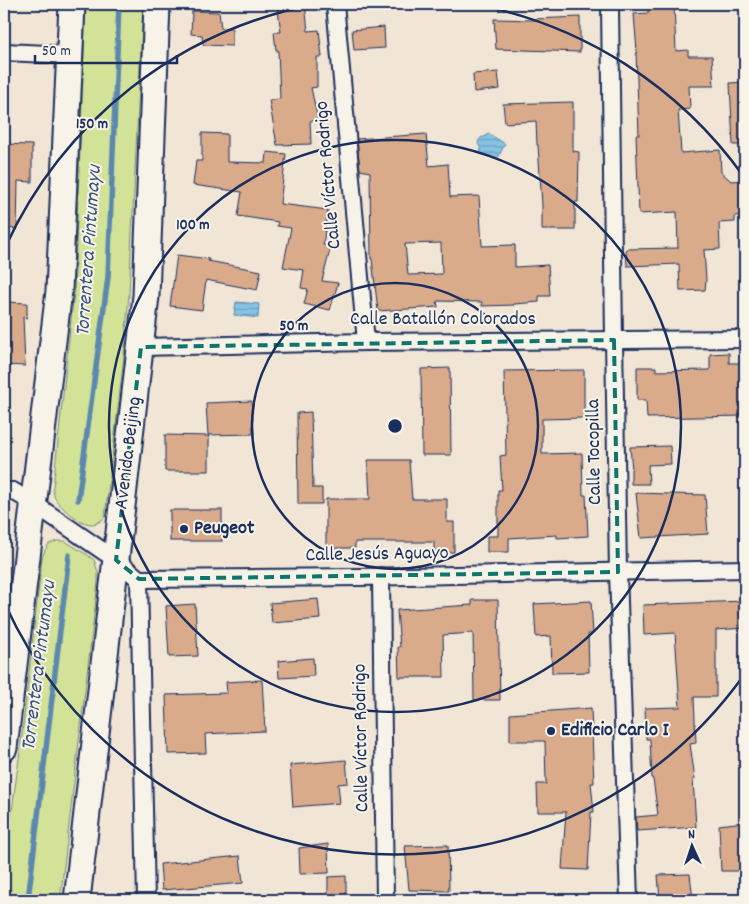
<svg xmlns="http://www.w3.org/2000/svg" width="749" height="904" font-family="Dekko,sans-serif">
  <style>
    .green { fill: #d2e296; stroke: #76887a }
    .water { fill: url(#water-rules); stroke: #5b88af }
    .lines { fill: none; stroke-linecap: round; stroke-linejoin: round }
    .stream { stroke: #5b88af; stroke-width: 5.5 }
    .building { fill: #daab8b; stroke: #1b2f5e; fill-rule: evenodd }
    .minor-casing { stroke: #1b2f5e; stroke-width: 20 }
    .primary-casing { stroke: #1b2f5e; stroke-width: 29 }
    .minor { stroke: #f7f3e8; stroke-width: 16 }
    .primary { stroke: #f7f3e8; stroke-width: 25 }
    .marked { fill: none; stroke: #0f766e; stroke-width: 4; stroke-dasharray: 10 6; stroke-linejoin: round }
    .ring { fill: none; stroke: #1b2f5e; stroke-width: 2.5 }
    .poi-dot { fill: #1b2f5e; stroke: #f7f3e8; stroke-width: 2 }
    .labels { text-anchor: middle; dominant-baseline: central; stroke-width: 4; stroke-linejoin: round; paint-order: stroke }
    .street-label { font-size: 20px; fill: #1b2f5e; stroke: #f7f3e8 }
    .poi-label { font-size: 20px; font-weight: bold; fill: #1b2f5e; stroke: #f7f3e8; text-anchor: start }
    .water-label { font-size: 21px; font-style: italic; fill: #365480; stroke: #f7f3e8 }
    .centre { fill: #1b2f5e; stroke: #f7f3e8; stroke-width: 2.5 }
    .ring-label { font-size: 15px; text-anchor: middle; font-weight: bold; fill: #1b2f5e; stroke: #f7f3e8; stroke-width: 4; stroke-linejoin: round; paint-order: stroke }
  </style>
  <defs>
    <pattern id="water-rules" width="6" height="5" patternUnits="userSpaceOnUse" patternTransform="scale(1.25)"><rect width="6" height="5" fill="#85c4e5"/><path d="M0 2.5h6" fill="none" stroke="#6ca0bd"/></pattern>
  </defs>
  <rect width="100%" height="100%" fill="#f1e5d5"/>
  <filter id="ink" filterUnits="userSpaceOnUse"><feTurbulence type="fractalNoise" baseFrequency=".02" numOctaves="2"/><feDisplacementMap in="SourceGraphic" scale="10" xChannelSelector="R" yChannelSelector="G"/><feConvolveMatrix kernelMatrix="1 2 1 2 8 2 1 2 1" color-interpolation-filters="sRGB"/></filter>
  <g filter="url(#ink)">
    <g class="green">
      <path d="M86,4H143L129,295L123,366L105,517C101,521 97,524 91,524C81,524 61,508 56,500C54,496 53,493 53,488L74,292Z"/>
      <polygon points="57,541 65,541 86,554 94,560 98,572 98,582 60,900 4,900 4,869 20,751 42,558 45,550 49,544"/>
    </g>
    <g class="water">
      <path d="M488,133L505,144L498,158L480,153L481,149L478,144C479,139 480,137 485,137Z"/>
      <polygon points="236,302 259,304 258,318 234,315"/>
    </g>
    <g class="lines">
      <g class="stream">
        <polyline points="78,500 108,277 119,4"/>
        <polyline points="28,900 69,555"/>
      </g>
    </g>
    <g class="building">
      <polygon points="277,4 305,4 308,31 319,30 322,57 317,57 317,87 311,88 318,120 310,121 311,144 277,145 269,100 280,99 278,50 276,50 274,32 281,32"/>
      <polygon points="648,4 674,4 676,51 688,50 688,56 712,56 714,86 689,86 690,109 678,110 681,153 720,150 721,172 731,181 745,180 745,215 735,216 735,222 719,223 720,249 704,250 706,279 705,290 680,291 679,264 627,266 626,249 678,248 677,212 639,214 636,135 639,135 636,52 637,52 634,14 648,13"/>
      <polygon points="192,11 219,12 221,28 232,28 232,46 203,45 202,35 191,34"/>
      <polygon points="580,17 580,52 496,49 494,19 535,20 535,19"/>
      <polygon points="384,27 385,48 354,50 352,30"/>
      <polygon points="498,72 500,89 474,92 473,74"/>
      <polygon points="745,82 745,145 733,145 730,83"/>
      <polygon points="573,102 573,151 579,152 578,202 575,202 575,230 542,230 542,205 538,145 537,145 536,121 505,123 503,104"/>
      <polygon points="202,133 227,134 227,162 266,163 267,152 286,154 280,204 328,210 323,245 331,246 322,281 338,283 330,310 304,304 308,289 301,288 304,270 283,267 291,228 277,226 278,222 238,216 242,192 193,185 196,161 202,161"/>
      <path d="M426,134L429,166L448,164L450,197L479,196L482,246L515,245V267L548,265L550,296H539V302L514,304V305L482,306V302L437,301L438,307L378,311L372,259H371L370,172L360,170L357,139ZM441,243L442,274L408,275L405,244Z"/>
      <polygon points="4,144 32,145 32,182 18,181 17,229 4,228"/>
      <polygon points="177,255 209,259 208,261 261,271 257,290 206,280 202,310 170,306"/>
      <polygon points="4,302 27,303 27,318 23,317 25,366 4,365"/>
      <polygon points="729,353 729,363 745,363 745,416 647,418 646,400 637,400 637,367 656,367 656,371 710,370 710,354"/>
      <polygon points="450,368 451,455 422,455 421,369"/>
      <polygon points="584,370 584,418 542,419 542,454 582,453 583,495 586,495 588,536 557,538 557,535 509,538 509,552 487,552 487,536 498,536 498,490 502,490 500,456 506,455 504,371"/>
      <polygon points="252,401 253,434 208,435 206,403"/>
      <polygon points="311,412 313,488 322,488 322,504 298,504 297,413"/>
      <polygon points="165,435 209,436 209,471 165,471"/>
      <polygon points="670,446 671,464 648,465 649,484 631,484 631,469 632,469 630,447"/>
      <polygon points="368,460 409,460 412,499 447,499 447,522 454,522 454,552 434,553 434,542 355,542 355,548 326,548 326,499 370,499"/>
      <polygon points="636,493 705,495 708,534 641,538"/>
      <rect x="170" y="510" width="52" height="31"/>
      <polygon points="318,599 320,619 272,623 270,603"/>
      <polygon points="472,600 498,600 500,700 474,700 473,633 443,635 444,677 399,677 398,647 400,647 397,610 472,605"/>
      <polygon points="591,601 593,634 588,634 589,672 552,673 551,636 536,637 534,604"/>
      <polygon points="744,601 745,628 716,630 716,697 694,697 696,743 690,744 695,779 693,779 696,827 637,831 636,817 658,815 653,779 652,779 650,739 646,739 645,708 680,707 675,633 644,635 643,605"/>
      <polygon points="195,604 198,656 169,657 166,606"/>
      <polygon points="313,658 314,676 279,678 278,661"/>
      <polygon points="262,680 265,731 205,734 206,753 168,754 166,695 227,693 226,682"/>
      <polygon points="591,708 594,783 591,783 594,812 591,812 588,870 562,869 566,812 538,812 537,784 546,784 545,741 510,741 510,714"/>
      <polygon points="346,760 348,783 338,784 340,803 293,807 290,765"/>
      <polygon points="744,822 745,871 721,871 719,825"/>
      <polygon points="328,844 329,873 300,874 299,848"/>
      <polygon points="448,845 449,891 409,890 405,846"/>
      <polygon points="240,856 243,883 162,890 160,864"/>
      <polygon points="690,874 693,900 660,900 658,875"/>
      <polygon points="346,876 346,900 328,900 328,877"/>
    </g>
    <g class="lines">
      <defs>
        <g id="minor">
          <polyline points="335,4 366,342"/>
          <polyline points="610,4 614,340 618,572 629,900"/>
          <polyline points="4,52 70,55"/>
          <polyline points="141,347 366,342 745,339"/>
          <polyline points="4,491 13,491 33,503 116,560 139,579 360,577 745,569"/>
          <polyline points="381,576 385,900"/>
          <polyline points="139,579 146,900"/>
        </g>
        <g id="primary">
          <polyline points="4,748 59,291 72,4"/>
          <polyline points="77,900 146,296 157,4"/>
        </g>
      </defs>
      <use href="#minor" class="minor-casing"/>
      <use href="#primary" class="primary-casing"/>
      <use href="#minor" class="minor"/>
      <use href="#primary" class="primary"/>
    </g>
  </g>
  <path class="marked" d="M614,340L618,572L139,579L116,560L141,347Z"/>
  <g class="ring">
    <circle cx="395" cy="426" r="143"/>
    <circle cx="395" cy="426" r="286"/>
    <path d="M744 675A429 429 0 0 1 5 604M5 248A429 429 0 0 1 317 4M473 4A429 429 0 0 1 744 177"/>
  </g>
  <g class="poi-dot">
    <circle cx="184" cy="529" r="5"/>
    <circle cx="551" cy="731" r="5"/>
  </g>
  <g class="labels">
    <g class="street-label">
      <text transform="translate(329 175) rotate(-95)">Calle Víctor Rodrigo</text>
      <text x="443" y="320">Calle Batallón Colorados</text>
      <text transform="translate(595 452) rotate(-91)">Calle Tocopilla</text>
      <text transform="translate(129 453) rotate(-83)">Avenida Beijing</text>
      <text transform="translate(377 555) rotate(-1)">Calle Jesús Aguayo</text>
      <text transform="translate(362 738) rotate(-91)">Calle Víctor Rodrigo</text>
    </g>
    <g class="poi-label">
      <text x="194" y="529">Peugeot</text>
      <text x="561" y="731">Edificio Carlo I</text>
    </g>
    <g class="water-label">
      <text transform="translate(90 251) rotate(-86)">Torrentera Pintumayu</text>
      <text transform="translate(40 666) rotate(-83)">Torrentera Pintumayu</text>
    </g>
  </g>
  <circle cx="395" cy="426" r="8" class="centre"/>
  <g class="ring-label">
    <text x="92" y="128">150 m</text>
    <text x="193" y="229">100 m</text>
    <text x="294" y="330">50 m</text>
  </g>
  <rect width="749" height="904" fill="none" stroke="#f7f3e8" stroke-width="20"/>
  <rect x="10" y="10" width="729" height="884" fill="none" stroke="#1b2f5e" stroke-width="2" filter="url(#ink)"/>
  <g transform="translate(692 846) rotate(357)" stroke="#f7f3e8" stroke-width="4" paint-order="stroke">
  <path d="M0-4L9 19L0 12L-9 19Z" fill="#1b2f5e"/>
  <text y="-8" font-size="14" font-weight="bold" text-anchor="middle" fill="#1b2f5e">N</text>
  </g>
  <path d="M35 55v8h142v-8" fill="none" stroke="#1b2f5e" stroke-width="2.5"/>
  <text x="42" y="55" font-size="15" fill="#1b2f5e" stroke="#f7f3e8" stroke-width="4" paint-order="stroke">50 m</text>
</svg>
